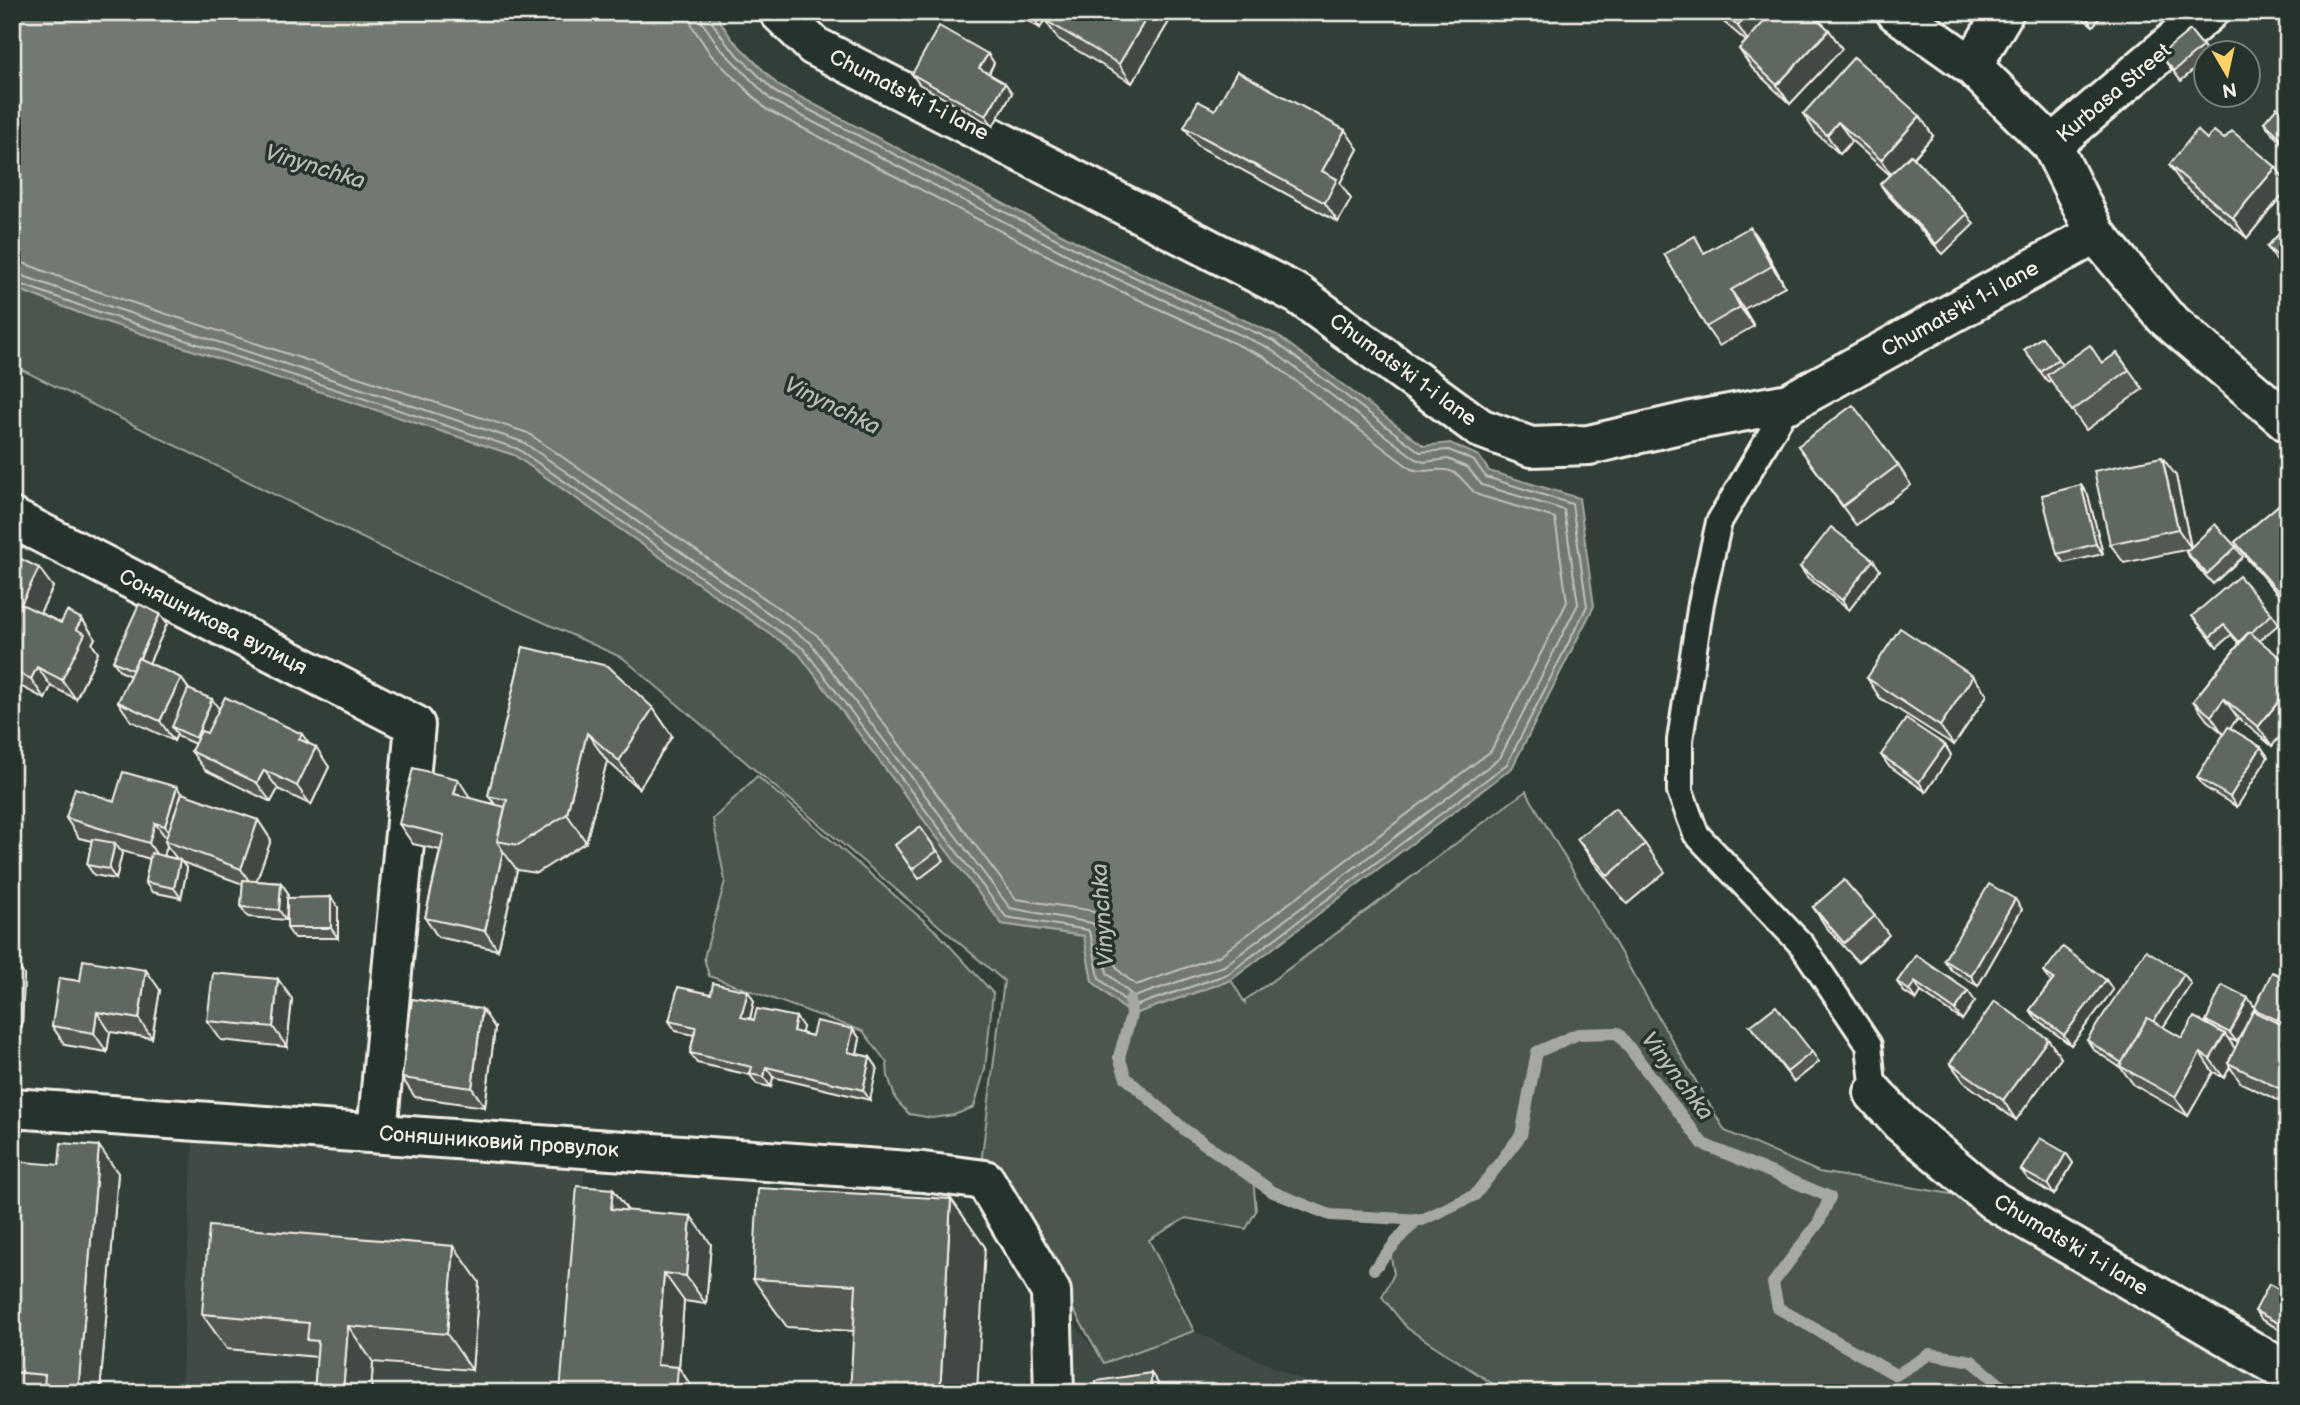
<svg xmlns="http://www.w3.org/2000/svg" width="2300" height="1405" font-family="'Balsamiq Sans',sans-serif">
  <style>
    .built { fill: #404b44 }
    .green { fill: #4c564f; stroke: #a0a49c; stroke-width: 2 }
    .water { fill: #727972; stroke: #a6a9a1; stroke-width: 2 }
    .lines { fill: none; stroke-linecap: round; stroke-linejoin: round }
    .shore { stroke: #c0c1b9; stroke-width: 2 }
    .stream { stroke: #a6a9a1; stroke-width: 12 }
    .service-casing { stroke: #f4f1e8; stroke-width: 30 }
    .minor-casing { stroke: #f4f1e8; stroke-width: 44 }
    .service { stroke: #26332d; stroke-width: 24 }
    .minor { stroke: #26332d; stroke-width: 38 }
    .wall { fill: #525953; stroke: #f4f1e8; stroke-width: 2; fill-rule: evenodd }
    .shaded-wall { fill: #424944; stroke: #f4f1e8; stroke-width: 2 }
    .building { fill: #5f6861; stroke: #f4f1e8; stroke-width: 2 }
    .labels { text-anchor: middle; dominant-baseline: central; stroke-width: 7; stroke-linejoin: round; paint-order: stroke }
    .street-label { font-size: 21px; fill: #f4f1e8; stroke: #26332d }
    .water-label { font-size: 23px; font-style: italic; fill: #babbb3; stroke: #26332d }
  </style>
  <rect width="100%" height="100%" fill="#323e38"/>
  <filter id="ink" filterUnits="userSpaceOnUse"><feTurbulence type="fractalNoise" baseFrequency=".0143" numOctaves="2"/><feDisplacementMap in="SourceGraphic" scale="14" xChannelSelector="R" yChannelSelector="G"/><feConvolveMatrix kernelMatrix="1 2 1 2 8 2 1 2 1" color-interpolation-filters="sRGB"/></filter>
  <g filter="url(#ink)">
    <g class="built">
      <polygon points="194,1121 586,1148 569,1393 181,1393"/>
      <polygon points="1051,1292 1104,1363 1194,1331 1331,1393 1054,1393"/>
    </g>
    <g class="green">
      <path d="M12,287L85,315L514,455L799,654L1002,924L1084,936L1092,981L1131,1015L1231,980L1245,1003V1000C1340,933 1432,860 1526,791L1725,1131L1819,1172L1994,1201L2288,1372V1393H1507L1407,1328L1382,1297L1394,1274L1390,1252L1416,1229L1421,1220L1330,1215L1267,1188L1253,1177L1256,1211L1246,1229L1186,1218L1149,1240L1194,1331L1104,1363L1062,1290L981,1163L1004,981L623,658L423,568L12,365Z"/>
      <polygon points="757,776 937,932 993,993 985,1069 974,1107 954,1115 932,1118 909,1114 896,1100 888,1076 887,1063 863,1031 709,976 704,958 725,881 713,819"/>
    </g>
    <polygon class="water" points="12,12 714,12 732,39 779,86 1094,251 1277,335 1424,446 1450,443 1479,456 1489,471 1579,498 1594,606 1512,768 1231,980 1131,1015 1092,981 1084,936 1002,924 799,654 514,455 85,315 12,287"/>
    <g class="lines">
      <g class="shore">
        <path d="M12,261L23,263L94,290L528,433L817,635L1016,899L1088,910C1117,919 1107,944 1116,966C1119,973 1130,980 1136,985L1219,956L1491,751L1567,602L1555,518L1478,495C1466,487 1461,472 1446,470C1433,468 1424,474 1411,469L1264,357L1083,274L766,109L711,55L692,26L690,12"/>
        <polyline points="12,272 90,300 523,442 810,642 1010,908 1092,923 1100,932 1107,973 1134,997 1224,966 1500,758 1578,604 1564,510 1482,485 1468,468 1448,459 1424,462 1416,459 1269,348 1087,265 771,100 720,48 702,22 700,12"/>
        <polyline points="12,281 87,308 518,449 804,649 1006,917 1088,930 1091,936 1099,978 1132,1007 1228,974 1507,764 1587,606 1572,504 1486,477 1474,461 1449,450 1420,452 1274,341 1091,257 775,92 727,44 710,19 709,12"/>
      </g>
      <g class="stream">
        <polyline points="1130,1000 1131,1015 1119,1057 1126,1078 1185,1130 1273,1192 1330,1215 1422,1220 1475,1195 1521,1135 1537,1052 1578,1034 1618,1033 1703,1144 1830,1197 1819,1222 1773,1283 1778,1308 1896,1375 1930,1354 1972,1361 2010,1393"/>
        <polyline points="1374,1269 1415,1219"/>
      </g>
      <defs>
        <polyline id="service" points="1789,403 1719,522 1701,603 1680,740 1680,791 1696,834 1802,945 1869,1045 1874,1093"/>
        <g id="minor">
          <polyline points="779,12 814,46 1299,295 1480,428 1531,447 1589,445 1692,421 1789,403 2096,234"/>
          <polyline points="1896,12 1972,66 2052,145 2096,234 2165,317 2288,422"/>
          <polyline points="1972,66 2004,12"/>
          <polyline points="2052,145 2208,12"/>
          <polyline points="12,518 415,725 377,1133"/>
          <polyline points="1874,1093 1901,1123 1994,1201 2288,1372"/>
          <polyline points="12,1108 923,1172 985,1180 1051,1292 1054,1393"/>
        </g>
      </defs>
      <use href="#service" class="service-casing"/>
      <use href="#minor" class="minor-casing"/>
      <use href="#service" class="service"/>
      <use href="#minor" class="minor"/>
    </g>
    <g class="wall">
      <polygon points="1013,12 1049,12 1040,28"/>
      <polygon points="1712,12 1810,12 1829,30 1842,49 1790,104 1752,68 1739,49 1746,41"/>
      <polygon points="2075,12 2104,12 2093,26"/>
      <polygon points="1045,20 1170,20 1132,83 1058,39"/>
      <polygon points="2203,46 2208,52 2206,52 2206,59 2181,81 2160,55"/>
      <polygon points="988,54 994,63 989,74 1005,83 1012,93 993,126 919,84 912,74"/>
      <polygon points="1215,110 1358,149 1340,183 1351,199 1338,222 1198,146 1184,127"/>
      <polygon points="1803,114 1933,136 1914,158 1967,214 1974,224 1943,254 1887,194 1880,184 1890,175 1852,141 1840,154 1816,133"/>
      <polygon points="2288,117 2288,148 2271,132 2264,122"/>
      <polygon points="2207,139 2224,139 2276,167 2288,185 2288,188 2247,238 2182,184 2169,165"/>
      <polygon points="2288,224 2288,273 2281,267 2267,247"/>
      <polygon points="1763,246 1785,286 1744,309 1754,326 1719,346 1706,327 1706,252"/>
      <polygon points="2042,337 2062,365 2103,363 2117,353 2143,389 2086,430 2051,380 2048,382 2024,350"/>
      <polygon points="1798,446 1898,465 1911,485 1856,525"/>
      <polygon points="2176,476 2191,547 2236,547 2243,557 2213,584 2193,562 2186,552 2189,549 2124,563 2110,544"/>
      <polygon points="2088,495 2103,554 2064,563 2057,554"/>
      <polygon points="2288,497 2288,606 2249,561 2235,542"/>
      <polygon points="1873,560 1880,570 1849,610 1807,577 1800,567"/>
      <polygon points="12,562 53,587 40,613 61,623 82,619 95,638 92,644 98,653 76,699 51,686 45,699 12,682"/>
      <polygon points="160,614 167,624 149,663 181,678 189,689 219,709 309,744 329,767 311,805 278,789 271,802 205,770 191,751 195,744 179,737 177,734 174,741 131,721 118,702 130,676 120,671 113,661"/>
      <polygon points="2272,614 2279,624 2259,641 2288,664 2288,726 2272,746 2238,718 2230,728 2261,747 2268,757 2237,807 2204,787 2197,777 2224,734 2207,720 2193,701 2239,644 2231,635 2217,647 2192,616"/>
      <polygon points="523,647 653,708 672,736 639,789 607,761 586,842 537,873 517,870 498,950 438,937 425,918 440,850 413,844 399,824 471,799 495,804 488,796"/>
      <polygon points="1973,676 1987,695 1954,745 1880,698 1867,678"/>
      <polygon points="1945,745 1951,755 1926,792 1888,765 1881,755"/>
      <path d="M177,787L181,794L258,820L271,840L256,881L281,883L288,893L287,898L338,907V938H294L287,928V898L286,920L248,917L241,907L243,884L182,862L187,869L181,898L152,892L145,882L150,859L119,850L122,853L116,879L94,875L87,865L92,841L79,838L66,818L114,801ZM167,846L177,859L164,856Z"/>
      <polygon points="920,827 944,860 919,879 895,845"/>
      <polygon points="1577,839 1645,844 1665,872 1627,904 1597,867"/>
      <polygon points="1813,907 1875,916 1889,935 1858,962 1826,927"/>
      <polygon points="2022,909 1978,986 1951,970 1944,960"/>
      <polygon points="1916,955 1975,1001 1962,1020 1921,992 1916,1000 1904,992 1897,982"/>
      <polygon points="12,958 24,975 22,1026 12,1025"/>
      <polygon points="2044,972 2106,980 2113,990 2071,1045 2037,1020 2030,1010 2051,982"/>
      <path d="M2184,974L2191,984L2163,1027L2182,1038L2208,1025L2206,1021L2248,998L2255,1007L2288,979V1023L2286,1027L2288,1028V1105L2241,1083L2230,1067L2224,1078L2213,1072L2188,1116L2134,1085L2121,1068L2094,1050L2087,1040ZM2254,1009L2257,1013L2235,1049L2227,1038L2237,1042Z"/>
      <polygon points="80,981 160,990 152,1038 110,1032 107,1052 65,1045 52,1026"/>
      <polygon points="711,994 754,1001 750,1019 803,1027 801,1033 812,1036 853,1029 860,1039 857,1054 870,1057 877,1067 870,1100 773,1077 771,1087 757,1084 750,1075 697,1063 690,1053 694,1035 676,1031 669,1021"/>
      <polygon points="292,999 287,1047 221,1040 207,1021"/>
      <polygon points="1750,1026 1812,1052 1819,1062 1794,1082"/>
      <polygon points="495,1028 485,1107 415,1097 402,1078"/>
      <polygon points="2048,1039 2061,1058 2016,1120 1964,1082 1950,1063"/>
      <polygon points="2066,1153 2073,1163 2054,1195 2028,1179 2021,1170"/>
      <polygon points="12,1161 118,1173 100,1393 12,1393"/>
      <polygon points="613,1189 627,1210 711,1244 706,1304 684,1301 679,1368 696,1393 560,1393"/>
      <polygon points="951,1199 985,1247 854,1331 787,1327 753,1279"/>
      <polygon points="479,1282 472,1370 373,1362 371,1393 314,1393 317,1357 227,1349 202,1314"/>
      <polygon points="2288,1294 2288,1334 2262,1320 2255,1311"/>
    </g>
    <g class="shaded-wall">
      <polygon points="1030,12 1049,12 1040,28"/>
      <polygon points="1150,12 1165,12 1170,20 1132,83 1119,64"/>
      <polygon points="1749,12 1779,12 1751,45 1738,26"/>
      <polygon points="2089,12 2104,12 2093,26 2086,16"/>
      <polygon points="1829,30 1842,49 1790,104 1777,85"/>
      <polygon points="988,54 994,63 986,78 979,68"/>
      <polygon points="1005,83 1012,93 993,126 986,116"/>
      <polygon points="1920,116 1933,136 1894,179 1881,160"/>
      <polygon points="1838,122 1852,141 1840,154 1827,135"/>
      <polygon points="1345,130 1358,149 1340,183 1351,199 1338,222 1325,203 1322,171"/>
      <polygon points="2288,131 2288,147 2281,138"/>
      <polygon points="2276,167 2288,185 2288,188 2247,238 2233,218"/>
      <polygon points="1750,227 1763,246 1785,286 1772,266"/>
      <polygon points="1731,290 1744,309 1754,326 1740,307"/>
      <polygon points="2162,457 2176,476 2191,548 2178,529"/>
      <polygon points="2081,485 2088,495 2103,554 2096,544"/>
      <polygon points="1873,560 1880,570 1849,610 1842,600"/>
      <polygon points="39,568 53,587 35,623 21,604"/>
      <polygon points="160,614 167,624 141,681 134,671"/>
      <polygon points="82,619 95,638 92,644 98,653 76,699 62,680 76,629"/>
      <polygon points="37,667 51,686 45,699 31,679"/>
      <polygon points="1973,676 1987,695 1954,745 1940,726"/>
      <polygon points="181,678 194,697 172,727 177,734 174,741 160,721"/>
      <polygon points="2288,690 2288,726 2272,746 2258,727"/>
      <polygon points="212,699 219,709 203,747 196,738"/>
      <polygon points="2224,699 2238,718 2224,735 2211,716"/>
      <polygon points="653,708 672,736 639,789 619,761"/>
      <polygon points="587,733 607,761 586,842 567,814"/>
      <polygon points="302,734 314,751 316,747 329,767 311,805 297,786 299,739"/>
      <polygon points="1945,745 1951,755 1926,792 1919,782"/>
      <polygon points="2261,747 2268,757 2237,807 2230,797"/>
      <polygon points="264,770 278,789 271,802 257,783"/>
      <polygon points="458,779 471,799 454,794"/>
      <polygon points="177,787 190,807 179,846 165,826"/>
      <polygon points="258,820 271,840 254,888 241,869"/>
      <polygon points="155,823 169,842 165,841 167,846 162,863 149,843"/>
      <polygon points="115,843 122,853 116,879 109,869"/>
      <polygon points="503,851 517,870 498,950 485,931"/>
      <polygon points="180,860 187,869 181,898 174,888"/>
      <polygon points="281,883 288,893 286,920 279,910"/>
      <polygon points="331,897 338,907 338,938 331,928"/>
      <polygon points="2015,899 2022,909 1978,986 1971,976"/>
      <polygon points="12,958 24,975 22,1026 12,1012"/>
      <polygon points="146,970 160,990 152,1038 139,1019"/>
      <polygon points="2184,974 2191,984 2133,1074 2125,1065"/>
      <polygon points="278,979 292,999 287,1047 273,1027"/>
      <polygon points="2106,980 2113,990 2071,1045 2064,1035"/>
      <polygon points="1915,982 1921,992 1916,1000 1909,990"/>
      <polygon points="748,991 754,1001 748,1027 741,1017"/>
      <polygon points="1968,991 1975,1001 1962,1020 1955,1010"/>
      <polygon points="2248,998 2255,1008 2237,1042 2230,1033"/>
      <polygon points="2285,1004 2288,1007 2288,1023 2284,1030 2277,1020"/>
      <polygon points="482,1009 495,1028 485,1107 472,1088"/>
      <polygon points="97,1012 110,1032 107,1052 94,1033"/>
      <polygon points="796,1017 803,1027 800,1041 793,1031"/>
      <polygon points="853,1029 860,1039 855,1062 848,1052"/>
      <polygon points="2225,1034 2238,1053 2228,1063 2230,1067 2224,1078 2210,1059"/>
      <polygon points="2048,1039 2061,1058 2016,1120 2003,1100"/>
      <polygon points="2200,1053 2213,1072 2188,1116 2175,1097"/>
      <polygon points="870,1057 877,1067 870,1100 863,1090"/>
      <polygon points="766,1067 773,1077 771,1087 764,1077"/>
      <polygon points="99,1146 118,1173 100,1393 78,1393"/>
      <polygon points="2066,1153 2073,1163 2054,1195 2048,1185"/>
      <polygon points="613,1189 632,1217 611,1209"/>
      <polygon points="951,1199 985,1247 977,1393 940,1393"/>
      <polygon points="691,1216 711,1244 706,1304 686,1276"/>
      <polygon points="454,1246 479,1282 472,1370 447,1334"/>
      <polygon points="664,1273 684,1301 679,1368 696,1393 676,1393 657,1365"/>
      <polygon points="348,1326 373,1362 371,1393 343,1393"/>
      <polygon points="1151,1373 1158,1383 1158,1393 1151,1393"/>
    </g>
    <g class="building">
      <polygon points="1049,12 1150,12 1119,64 1045,20"/>
      <polygon points="1722,12 1749,12 1738,26"/>
      <polygon points="1773,12 1810,12 1829,30 1777,85 1739,49"/>
      <polygon points="2081,12 2089,12 2086,16"/>
      <polygon points="939,26 988,54 979,68 1005,83 986,116 912,74"/>
      <polygon points="2190,30 2203,46 2174,71 2160,55"/>
      <polygon points="1854,57 1920,116 1881,160 1838,122 1827,135 1803,114"/>
      <polygon points="1237,71 1345,130 1322,171 1337,179 1325,203 1184,127 1198,101 1215,110"/>
      <polygon points="2277,107 2288,117 2288,131 2281,138 2264,122"/>
      <polygon points="2197,130 2207,139 2214,131 2224,139 2232,131 2276,167 2233,218 2169,165"/>
      <polygon points="1911,155 1967,214 1936,244 1880,184"/>
      <polygon points="2288,224 2288,265 2267,247"/>
      <polygon points="1750,227 1772,266 1731,290 1740,307 1706,327 1664,254 1695,236 1704,253"/>
      <polygon points="2042,337 2058,359 2041,372 2024,350"/>
      <polygon points="2090,345 2102,363 2117,353 2129,370 2072,411 2047,375"/>
      <polygon points="1853,405 1898,465 1843,506 1798,446"/>
      <polygon points="2162,457 2178,529 2110,544 2094,471"/>
      <polygon points="2081,485 2096,544 2057,554 2042,495"/>
      <polygon points="2288,497 2288,591 2282,596 2235,542"/>
      <polygon points="2215,524 2236,547 2207,574 2186,552"/>
      <polygon points="1831,527 1873,560 1842,600 1800,567"/>
      <polygon points="15,556 39,568 21,604 61,623 67,611 82,619 76,629 85,634 62,680 37,667 31,679 12,670 12,562"/>
      <polygon points="2239,576 2272,614 2250,633 2249,632 2239,642 2224,625 2210,637 2192,616"/>
      <polygon points="139,604 160,614 139,659 138,658 132,670 113,661"/>
      <polygon points="1900,628 1973,676 1940,726 1867,678"/>
      <polygon points="2249,632 2288,664 2288,690 2258,727 2224,699 2211,716 2193,701"/>
      <polygon points="523,647 608,666 653,708 619,761 587,733 567,814 518,845 497,841 507,800 488,796"/>
      <polygon points="138,658 181,678 160,721 118,702"/>
      <polygon points="188,689 212,699 196,738 172,727"/>
      <polygon points="225,697 302,734 299,739 316,747 297,786 264,770 257,783 191,751 201,731 207,733"/>
      <polygon points="1906,719 1945,745 1919,782 1881,755"/>
      <polygon points="2228,727 2261,747 2230,797 2197,777"/>
      <polygon points="413,768 458,779 454,794 505,807 497,841 503,851 485,931 425,918 444,835 399,824"/>
      <polygon points="123,772 177,787 165,826 155,823 149,843 66,818 75,788 114,801"/>
      <polygon points="182,793 258,820 241,869 165,841"/>
      <polygon points="1615,808 1645,844 1608,876 1577,839"/>
      <polygon points="920,827 937,851 912,869 895,845"/>
      <polygon points="92,839 115,843 109,869 87,865"/>
      <polygon points="151,853 180,860 174,888 145,882"/>
      <polygon points="243,880 281,883 279,910 241,907"/>
      <polygon points="1844,880 1875,916 1844,943 1813,907"/>
      <polygon points="1989,884 2015,899 1971,976 1944,960"/>
      <polygon points="331,897 331,928 287,928 287,898"/>
      <polygon points="2063,947 2106,980 2064,1035 2030,1010 2054,979 2044,972"/>
      <polygon points="2146,950 2184,974 2153,1022 2147,1018 2122,1063 2087,1040"/>
      <polygon points="1916,955 1968,991 1955,1010 1915,982 1909,990 1897,982"/>
      <polygon points="83,960 146,970 139,1019 97,1012 94,1033 52,1026 59,978 80,981"/>
      <polygon points="2272,972 2288,979 2288,1005 2285,1004 2277,1020 2254,1009"/>
      <polygon points="213,973 278,979 273,1027 207,1021"/>
      <polygon points="713,983 748,991 741,1017 754,1020 757,1009 796,1017 793,1031 812,1036 816,1021 853,1029 848,1052 870,1057 863,1090 766,1067 764,1077 750,1074 752,1067 690,1053 696,1027 669,1021 678,987 711,994"/>
      <polygon points="2222,985 2248,998 2230,1033 2206,1021"/>
      <polygon points="412,999 482,1009 472,1088 402,1078"/>
      <polygon points="1995,1001 2048,1039 2003,1100 1950,1063"/>
      <polygon points="1776,1006 1812,1052 1787,1072 1750,1026"/>
      <polygon points="2253,1011 2288,1028 2288,1093 2228,1063"/>
      <polygon points="2194,1017 2225,1034 2210,1059 2200,1053 2175,1097 2120,1066 2147,1018 2182,1038"/>
      <polygon points="2040,1138 2066,1153 2048,1185 2021,1170"/>
      <polygon points="61,1143 99,1146 78,1392 44,1389 45,1375 12,1372 12,1161 59,1165"/>
      <polygon points="577,1186 613,1189 611,1209 691,1216 686,1276 664,1273 657,1365 678,1367 676,1393 560,1393"/>
      <polygon points="758,1188 951,1199 940,1393 850,1393 856,1285 753,1279"/>
      <polygon points="209,1226 454,1246 447,1334 348,1326 343,1393 314,1393 318,1341 307,1340 309,1323 202,1314"/>
      <polygon points="2269,1284 2288,1294 2288,1328 2255,1311"/>
      <polygon points="1151,1373 1151,1393 1097,1393 1096,1381"/>
    </g>
  </g>
  <g class="labels">
    <g class="street-label">
      <text transform="translate(2114 93) rotate(-40)">Kurbasa Street</text>
      <text transform="translate(909 95) rotate(27)">Chumats'ki 1-i lane</text>
      <text transform="translate(1960 309) rotate(-29)">Chumats'ki 1-i lane</text>
      <text transform="translate(1403 370) rotate(36)">Chumats'ki 1-i lane</text>
      <text transform="translate(213 622) rotate(27)">Соняшникова вулиця</text>
      <text transform="translate(499 1142) rotate(4)">Соняшниковий провулок</text>
      <text transform="translate(2071 1245) rotate(31)">Chumats'ki 1-i lane</text>
    </g>
    <g class="water-label">
      <text transform="translate(315 167) rotate(17)">Vinynchka</text>
      <text transform="translate(832 406) rotate(26)">Vinynchka</text>
      <text transform="translate(1103 915) rotate(-94)">Vinynchka</text>
      <text transform="translate(1677 1076) rotate(53)">Vinynchka</text>
    </g>
  </g>
  <rect width="2300" height="1405" fill="none" stroke="#26332d" stroke-width="42"/>
  <rect x="21" y="21" width="2258" height="1363" fill="none" stroke="#f4f1e8" stroke-width="2.5" filter="url(#ink)"/>
  <g transform="translate(2227 74) rotate(171)"><circle r="33" fill="#26332d" stroke="#787f78" stroke-width="2"/>
  <path d="M0-5L12 26L0 18L-12 26Z" fill="#ffd166"/>
  <text y="-10" font-size="19" font-weight="bold" text-anchor="middle" fill="#f4f1e8">N</text>
  </g>
</svg>
